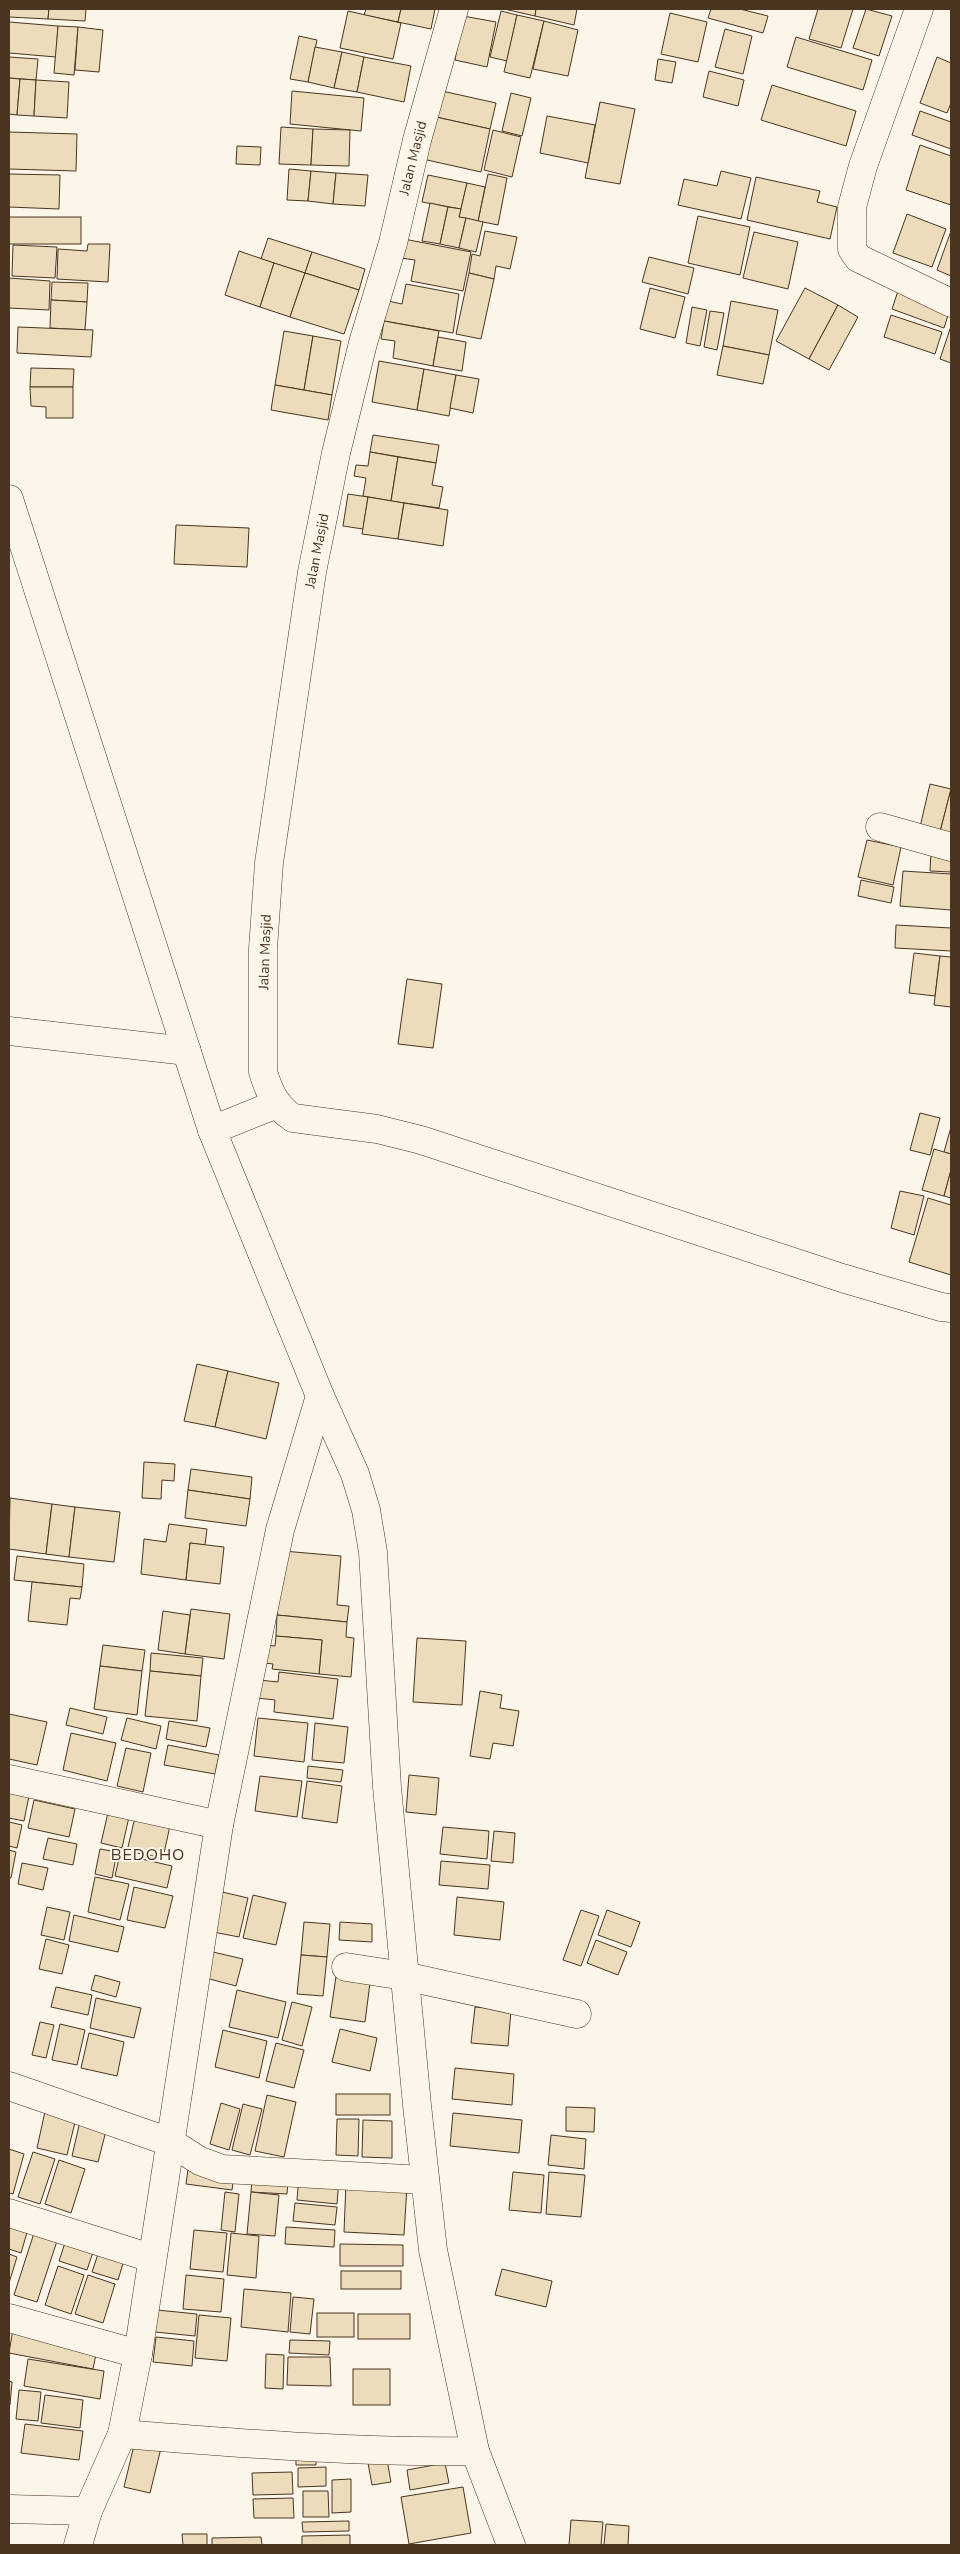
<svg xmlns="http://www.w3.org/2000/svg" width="960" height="2554" font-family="'Nunito Sans',sans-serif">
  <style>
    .building { fill: #ecdcbc; stroke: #4a3520 }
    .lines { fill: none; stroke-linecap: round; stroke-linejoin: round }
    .minor-casing { stroke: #4a3520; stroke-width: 29 }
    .minor { stroke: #fbf6e9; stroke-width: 28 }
    .labels { text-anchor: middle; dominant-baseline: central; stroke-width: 4; stroke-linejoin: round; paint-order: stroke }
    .street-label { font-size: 14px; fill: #4a3520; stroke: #fbf6e9 }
    .quarter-label { font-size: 16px; letter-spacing: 1px; fill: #4a3520; stroke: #fbf6e9 }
  </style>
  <rect width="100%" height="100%" fill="#fbf6e9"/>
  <g class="building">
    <polygon points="9,9 49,9 48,19 9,17"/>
    <polygon points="49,9 86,9 85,21 48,19"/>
    <polygon points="366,9 401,9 398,22 364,15"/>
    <polygon points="401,9 435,9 431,29 398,22"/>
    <polygon points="504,9 536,9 535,16"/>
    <polygon points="536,9 577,9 574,25 535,16"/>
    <polygon points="711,9 740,9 768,16 763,33 708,18"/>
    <polygon points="818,9 853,9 841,48 809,39"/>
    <polygon points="866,9 892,16 879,56 853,48"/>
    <polygon points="348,11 401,23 393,59 340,48"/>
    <polygon points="501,11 517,15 507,61 490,57"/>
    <polygon points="670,13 707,22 698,62 661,54"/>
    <polygon points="517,15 544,21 530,78 504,72"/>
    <polygon points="463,16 496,22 487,67 455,60"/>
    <polygon points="544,21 578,30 568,76 533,69"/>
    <polygon points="9,22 58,26 56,57 9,53"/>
    <polygon points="58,26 78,27 74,75 54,73"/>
    <polygon points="78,27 103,30 99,72 75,70"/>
    <polygon points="725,29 752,36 743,74 715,67"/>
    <polygon points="299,36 317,40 308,82 290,79"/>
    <polygon points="796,37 872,60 863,90 787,67"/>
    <polygon points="315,47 342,52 334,88 308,82"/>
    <polygon points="342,52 364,57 357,92 334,88"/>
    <polygon points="9,57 38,59 36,80 9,78"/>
    <polygon points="364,57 411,66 404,102 357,92"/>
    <polygon points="937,57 951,63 951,103 947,113 920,103"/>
    <polygon points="658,59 676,62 672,83 655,80"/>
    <polygon points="709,71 744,80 738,106 703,97"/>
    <polygon points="9,78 20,79 17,115 9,114"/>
    <polygon points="20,79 36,80 34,116 17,115"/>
    <polygon points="36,80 69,82 67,118 34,116"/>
    <polygon points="772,85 856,111 846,146 761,120"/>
    <polygon points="433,89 496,103 490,129 427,115"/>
    <polygon points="292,91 364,98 361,131 290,124"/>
    <polygon points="511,93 531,98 522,136 502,131"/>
    <polygon points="600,102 635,109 620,184 585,178"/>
    <polygon points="920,111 951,122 951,149 912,135"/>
    <polygon points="427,115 490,129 481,172 418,158"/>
    <polygon points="547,116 595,125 588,163 540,153"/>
    <polygon points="281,127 313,129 311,165 279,164"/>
    <polygon points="313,129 350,130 349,166 311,165"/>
    <polygon points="493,130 521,137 512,177 484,170"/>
    <polygon points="9,132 77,134 76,171 9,169"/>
    <polygon points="920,145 951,156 951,205 906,190"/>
    <polygon points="237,146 261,147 260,165 236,164"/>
    <polygon points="289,169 311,171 308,201 287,200"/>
    <polygon points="311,171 336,173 333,204 308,201"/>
    <polygon points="721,171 751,178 741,219 678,205 684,179 717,186"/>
    <polygon points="336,173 368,175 365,206 333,204"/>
    <polygon points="9,174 60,175 59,209 9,207"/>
    <polygon points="488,174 507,178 498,225 478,221"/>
    <polygon points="428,175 467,183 461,209 422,202"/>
    <polygon points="756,177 820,191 817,202 837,207 830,239 747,220"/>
    <polygon points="467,183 485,187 478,221 459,217"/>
    <polygon points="430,203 448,207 440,244 422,241"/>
    <polygon points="448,207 461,209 459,217 466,218 459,248 440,244"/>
    <polygon points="907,214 946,229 932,267 893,253"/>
    <polygon points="698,216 750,227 740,275 688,263"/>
    <rect x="9" y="217" width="72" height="27"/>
    <polygon points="466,218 483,222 476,252 459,248"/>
    <polygon points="485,231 517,237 510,269 496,266 494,279 469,273 472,254 480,256"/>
    <polygon points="951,231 951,276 937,270"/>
    <polygon points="754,232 798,242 788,289 743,278"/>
    <polygon points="268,238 312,252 305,273 261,259"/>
    <polygon points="404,239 471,252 463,291 411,281 415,260 401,258"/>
    <polygon points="88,244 110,244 108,282 57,279 58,249 87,251"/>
    <polygon points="13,245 57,247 55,278 12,276"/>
    <polygon points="239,251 274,263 260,307 225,295"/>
    <polygon points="312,252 365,269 359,290 305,273"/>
    <polygon points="649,257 694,268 688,294 642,282"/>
    <polygon points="274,263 305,273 290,317 260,307"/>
    <polygon points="305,273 359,290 344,334 290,317"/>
    <polygon points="469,273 494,279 481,339 456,334"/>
    <polygon points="9,278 50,281 49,310 9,308"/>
    <polygon points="52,282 88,283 87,302 51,300"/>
    <polygon points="406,284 459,294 453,333 384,321 388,301 402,304"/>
    <polygon points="650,288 685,297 675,338 640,329"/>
    <polygon points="805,288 838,305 809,359 776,341"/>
    <polygon points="899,288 951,306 944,328 892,309"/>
    <polygon points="51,300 87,302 85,330 50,328"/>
    <polygon points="731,301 778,310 769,355 723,346"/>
    <polygon points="838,305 858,317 829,370 809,359"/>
    <polygon points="692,307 707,310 700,346 686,343"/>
    <polygon points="710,311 724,313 717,350 704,347"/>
    <polygon points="891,315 942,332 935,354 884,337"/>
    <polygon points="384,321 439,331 433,366 393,358 395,341 381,339"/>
    <polygon points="951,326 951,363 940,359"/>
    <polygon points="18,327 93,330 91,357 17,353"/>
    <polygon points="284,331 313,336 304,390 275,385"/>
    <polygon points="313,336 341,341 332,395 304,390"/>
    <polygon points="438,337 466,342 462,371 433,366"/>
    <polygon points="723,346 769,355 763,384 717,375"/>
    <polygon points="379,361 424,369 417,410 372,402"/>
    <polygon points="31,368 74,369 73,387 30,387"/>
    <polygon points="424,369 456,375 449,416 417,410"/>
    <polygon points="456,375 479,379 473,413 450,408"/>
    <polygon points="275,385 332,395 328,420 271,410"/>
    <polygon points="30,387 73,387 73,418 46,418 46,407 31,406"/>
    <polygon points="373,435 439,445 436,463 370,452"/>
    <polygon points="370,452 398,457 391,501 363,496 366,478 354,476 356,465 368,466"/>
    <polygon points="398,457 436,463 432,485 443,487 439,508 391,501"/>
    <polygon points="348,494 368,497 363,529 343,526"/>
    <polygon points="368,497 404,503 398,539 362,534"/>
    <polygon points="404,503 448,510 443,546 398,539"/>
    <polygon points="176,525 249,528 247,567 174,564"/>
    <polygon points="930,784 951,789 940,832 920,827"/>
    <polygon points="951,789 951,835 940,832"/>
    <polygon points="867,840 901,847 893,885 858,877"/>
    <polygon points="931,852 951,853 951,872 930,871"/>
    <polygon points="903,871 951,874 951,910 900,906"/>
    <polygon points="861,880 894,887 891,903 858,896"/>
    <polygon points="896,925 951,928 951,951 895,948"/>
    <polygon points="914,953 940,956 935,996 909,993"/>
    <polygon points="940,956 951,957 951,1007 934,1005"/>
    <polygon points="407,979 442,984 433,1048 398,1044"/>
    <polygon points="920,1113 940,1118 930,1155 910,1150"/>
    <polygon points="951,1127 951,1154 944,1152"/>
    <polygon points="934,1149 951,1154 951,1170 944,1196 922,1190"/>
    <polygon points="951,1170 951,1198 944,1196"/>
    <polygon points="900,1191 924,1196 914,1235 891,1228"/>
    <polygon points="928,1198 951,1205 951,1275 909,1262"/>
    <polygon points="197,1364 228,1371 215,1427 184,1421"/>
    <polygon points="228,1371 279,1383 266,1439 215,1427"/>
    <polygon points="144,1462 175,1464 174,1481 162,1480 161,1499 142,1498"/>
    <polygon points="191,1469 252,1477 250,1499 188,1490"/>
    <polygon points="188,1490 250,1499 246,1526 185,1518"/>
    <polygon points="10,1498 52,1504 46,1554 9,1549"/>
    <polygon points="52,1504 75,1507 69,1557 46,1554"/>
    <polygon points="75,1507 120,1512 114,1562 69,1557"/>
    <polygon points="169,1524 207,1529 205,1545 190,1543 186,1580 141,1574 144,1539 166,1542"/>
    <polygon points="190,1543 224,1547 220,1584 186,1580"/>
    <polygon points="283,1551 341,1556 337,1605 349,1606 347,1622 277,1615"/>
    <polygon points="17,1556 84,1564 82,1587 14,1580"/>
    <polygon points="32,1582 82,1587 80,1599 70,1598 67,1625 28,1621"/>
    <polygon points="191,1609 230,1614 224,1659 185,1654"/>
    <polygon points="163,1611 190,1615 185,1654 158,1650"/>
    <polygon points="277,1615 347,1622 346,1637 354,1638 351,1677 319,1674 322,1640 276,1636"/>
    <polygon points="276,1636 322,1640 319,1674 272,1669 273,1664 264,1663 266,1645 275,1646"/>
    <polygon points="417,1638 466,1641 462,1705 413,1702"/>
    <polygon points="103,1645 145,1650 142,1671 100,1666"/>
    <polygon points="151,1653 203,1658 201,1676 150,1671"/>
    <polygon points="100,1666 142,1671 137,1715 94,1709"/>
    <polygon points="150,1671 201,1676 197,1721 145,1716"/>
    <polygon points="279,1672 338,1679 333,1719 274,1712 275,1700 257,1698 259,1680 278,1682"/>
    <polygon points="480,1691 502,1695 500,1708 519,1711 513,1746 493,1743 490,1759 470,1756"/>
    <polygon points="70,1708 107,1717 103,1734 66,1725"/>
    <polygon points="9,1714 47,1722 37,1765 9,1759"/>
    <polygon points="127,1718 161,1726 156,1749 121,1740"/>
    <polygon points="258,1718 308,1723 304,1762 254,1756"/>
    <polygon points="169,1721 210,1728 206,1747 166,1739"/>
    <polygon points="315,1723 348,1727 344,1763 312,1760"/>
    <polygon points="71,1733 116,1743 107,1781 63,1770"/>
    <polygon points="168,1745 219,1755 215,1774 164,1765"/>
    <polygon points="126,1748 151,1753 143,1792 117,1786"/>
    <polygon points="308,1766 343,1770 341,1782 307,1778"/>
    <polygon points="409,1775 439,1778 436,1815 406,1812"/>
    <polygon points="260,1776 302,1781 297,1817 255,1811"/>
    <polygon points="307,1781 342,1786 337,1823 302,1818"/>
    <polygon points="9,1792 29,1796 24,1821 9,1818"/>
    <polygon points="34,1800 75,1809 69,1837 28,1828"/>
    <polygon points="110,1804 131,1808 122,1848 101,1843"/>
    <polygon points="136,1813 171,1821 163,1858 127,1851"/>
    <polygon points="9,1822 22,1825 17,1848 9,1846"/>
    <polygon points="443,1827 489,1831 487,1859 440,1854"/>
    <polygon points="494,1831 515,1833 513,1863 491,1861"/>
    <polygon points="48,1838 77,1844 73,1865 43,1859"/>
    <polygon points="100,1849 117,1852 112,1878 95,1874"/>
    <polygon points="9,1850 16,1852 11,1878 9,1877"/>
    <polygon points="120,1854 172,1866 167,1888 115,1876"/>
    <polygon points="441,1861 490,1865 488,1889 439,1885"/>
    <polygon points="22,1863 48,1868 43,1890 18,1884"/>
    <polygon points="95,1877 129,1884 120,1920 88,1912"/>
    <polygon points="134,1887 173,1896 165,1928 127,1920"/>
    <polygon points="222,1892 248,1898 239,1937 213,1932"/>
    <polygon points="253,1895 286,1903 276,1945 243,1938"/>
    <polygon points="457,1897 504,1902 500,1940 454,1935"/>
    <polygon points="47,1907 70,1912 64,1940 41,1935"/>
    <polygon points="581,1910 599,1916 581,1966 563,1960"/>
    <polygon points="607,1910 640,1922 631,1947 598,1935"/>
    <polygon points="74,1915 124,1927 118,1952 69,1941"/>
    <polygon points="304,1922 330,1924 327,1957 301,1955"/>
    <polygon points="340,1922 372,1924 372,1942 339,1940"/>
    <polygon points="46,1939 69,1945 62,1974 39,1969"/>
    <polygon points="596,1940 627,1952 618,1975 587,1963"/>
    <polygon points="213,1952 243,1959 236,1986 206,1978"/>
    <polygon points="301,1955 327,1957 323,1996 297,1994"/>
    <polygon points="337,1970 371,1975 365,2022 330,2017"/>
    <polygon points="95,1975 120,1982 116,1997 91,1990"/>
    <polygon points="56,1987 92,1995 88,2015 51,2007"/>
    <polygon points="237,1990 286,2002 278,2038 229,2027"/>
    <polygon points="96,1998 141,2008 134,2038 90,2028"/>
    <polygon points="292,2002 312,2007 302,2046 282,2040"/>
    <polygon points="475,2007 511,2010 508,2046 471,2043"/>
    <polygon points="40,2022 54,2025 46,2058 32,2055"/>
    <polygon points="60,2024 85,2030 77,2065 52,2060"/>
    <polygon points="340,2029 377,2038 370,2071 332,2062"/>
    <polygon points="223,2030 267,2041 259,2078 215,2067"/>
    <polygon points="89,2033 124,2042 117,2076 81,2068"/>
    <polygon points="276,2043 304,2050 294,2088 266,2081"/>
    <polygon points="455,2068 514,2074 512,2105 452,2099"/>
    <rect x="336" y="2094" width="54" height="21"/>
    <polygon points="267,2095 296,2102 284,2157 255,2151"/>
    <polygon points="221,2103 240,2109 229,2150 210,2144"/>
    <polygon points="243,2104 262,2109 250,2155 232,2150"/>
    <polygon points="46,2107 77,2114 67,2155 37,2148"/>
    <polygon points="566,2107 595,2108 594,2132 566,2131"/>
    <polygon points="453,2113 522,2120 519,2153 450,2146"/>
    <polygon points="81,2117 108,2123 98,2162 72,2156"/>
    <polygon points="337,2119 359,2119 358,2156 336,2155"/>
    <polygon points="363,2120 392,2121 392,2158 362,2157"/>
    <polygon points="551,2135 586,2139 584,2169 548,2165"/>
    <polygon points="9,2149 24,2154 13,2194 9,2193"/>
    <polygon points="33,2152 55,2159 40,2204 18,2197"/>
    <polygon points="59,2160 85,2169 71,2213 45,2204"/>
    <polygon points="188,2169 234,2175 232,2190 186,2184"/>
    <polygon points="513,2172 544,2175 541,2213 509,2210"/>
    <polygon points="549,2172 585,2175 581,2217 546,2214"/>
    <polygon points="299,2176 339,2179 337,2204 297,2200"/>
    <polygon points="252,2178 288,2180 287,2194 251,2192"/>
    <polygon points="346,2183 407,2186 404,2235 344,2232"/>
    <polygon points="225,2192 239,2194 235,2232 221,2230"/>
    <polygon points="251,2192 279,2195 275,2236 247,2234"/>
    <polygon points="295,2203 337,2207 335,2225 293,2221"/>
    <polygon points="9,2223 28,2229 21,2253 9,2249"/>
    <polygon points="286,2227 335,2230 334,2247 285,2244"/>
    <polygon points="35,2230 58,2238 37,2302 14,2295"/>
    <polygon points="194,2230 227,2233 223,2272 190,2269"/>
    <polygon points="231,2233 259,2236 256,2278 227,2275"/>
    <polygon points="66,2240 94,2249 87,2270 59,2261"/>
    <polygon points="340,2244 403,2245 403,2266 340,2266"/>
    <polygon points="99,2251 124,2260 118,2280 92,2272"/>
    <polygon points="9,2254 17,2257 9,2283"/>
    <polygon points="58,2266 84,2275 71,2314 45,2305"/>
    <polygon points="502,2269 552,2281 546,2307 495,2295"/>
    <rect x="341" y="2271" width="60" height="18"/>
    <polygon points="88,2275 115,2284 103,2323 75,2314"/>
    <polygon points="186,2275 224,2279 221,2312 183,2309"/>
    <polygon points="244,2289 291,2293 288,2332 241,2327"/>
    <polygon points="293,2297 314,2299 310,2334 290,2332"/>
    <polygon points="157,2310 197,2314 195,2336 155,2332"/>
    <rect x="317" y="2313" width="37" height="24"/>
    <rect x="358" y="2314" width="52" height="25"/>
    <polygon points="199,2315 231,2318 227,2361 195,2358"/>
    <polygon points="13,2329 98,2344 93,2369 9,2353"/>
    <polygon points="156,2337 194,2341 192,2366 153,2362"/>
    <polygon points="290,2340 330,2341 329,2355 289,2353"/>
    <polygon points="266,2354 284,2355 283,2389 265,2388"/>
    <polygon points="288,2357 330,2357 331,2386 287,2385"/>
    <polygon points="28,2359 104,2371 100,2399 24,2386"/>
    <rect x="353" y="2369" width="37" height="36"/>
    <polygon points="9,2381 12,2382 10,2405 9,2405"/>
    <polygon points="19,2390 41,2392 38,2421 16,2419"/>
    <polygon points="45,2395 83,2400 80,2428 41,2423"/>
    <polygon points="25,2424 83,2431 79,2460 21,2453"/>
    <polygon points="135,2441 161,2448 150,2493 124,2487"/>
    <polygon points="316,2450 316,2465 296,2465 296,2451"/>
    <polygon points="387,2460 391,2482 372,2485 368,2463"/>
    <polygon points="445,2463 449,2483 410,2490 407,2470"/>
    <polygon points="326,2467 326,2486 298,2487 298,2468"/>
    <polygon points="292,2472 293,2494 253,2495 252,2473"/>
    <polygon points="351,2479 351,2512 332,2513 332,2480"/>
    <polygon points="463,2487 471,2533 409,2544 401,2497"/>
    <polygon points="303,2491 328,2491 329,2517 303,2517"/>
    <polygon points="293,2498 294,2518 254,2518 253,2499"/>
    <polygon points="571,2520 603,2522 601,2545 569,2545"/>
    <polygon points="349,2521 349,2531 303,2532 302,2522"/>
    <polygon points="606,2524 629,2526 628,2545 604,2545"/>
    <polygon points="182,2534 207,2534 207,2545 183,2545"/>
    <polygon points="350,2535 350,2545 302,2545 302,2536"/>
    <polygon points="261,2537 262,2545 212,2545 212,2538"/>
  </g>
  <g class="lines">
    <defs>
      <g id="minor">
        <path d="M454,9L417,140L393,243L363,343L336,453L312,572L269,863L263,949V1072C269,1091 275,1106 293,1118L377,1129L421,1140L842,1278L941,1307L951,1308"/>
        <polyline points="919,9 863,166 852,207 852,249 858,258 951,303"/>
        <polyline points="9,499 212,1130 320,1396 280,1530 219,1825 138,2354 122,2434 88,2511 78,2545"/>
        <polyline points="880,827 951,847"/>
        <polyline points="9,1031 187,1051"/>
        <polyline points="212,1130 277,1104"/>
        <polyline points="320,1396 355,1474 366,1510 373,1552 387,1787 417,2105 433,2250 475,2451 511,2545"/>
        <polyline points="9,1779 219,1825"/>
        <polyline points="346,1967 404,1976 577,2014"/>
        <polyline points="9,2086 170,2142 200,2161 222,2169 425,2180"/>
        <polyline points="9,2213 151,2258"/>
        <polyline points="9,2318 138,2354"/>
        <path d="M122,2434C239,2443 357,2453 475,2451"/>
        <polyline points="9,2509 88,2511"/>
      </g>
    </defs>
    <use href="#minor" class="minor-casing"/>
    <use href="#minor" class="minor"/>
  </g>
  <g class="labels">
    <g class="street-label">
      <text transform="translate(413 158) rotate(-76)">Jalan Masjid</text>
      <text transform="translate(317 551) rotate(-79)">Jalan Masjid</text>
      <text transform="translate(265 952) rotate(-88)">Jalan Masjid</text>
    </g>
    <g class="quarter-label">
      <text x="148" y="1855">BEDOHO</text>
    </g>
  </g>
  <rect width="960" height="2554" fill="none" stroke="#4a3520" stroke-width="20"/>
</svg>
